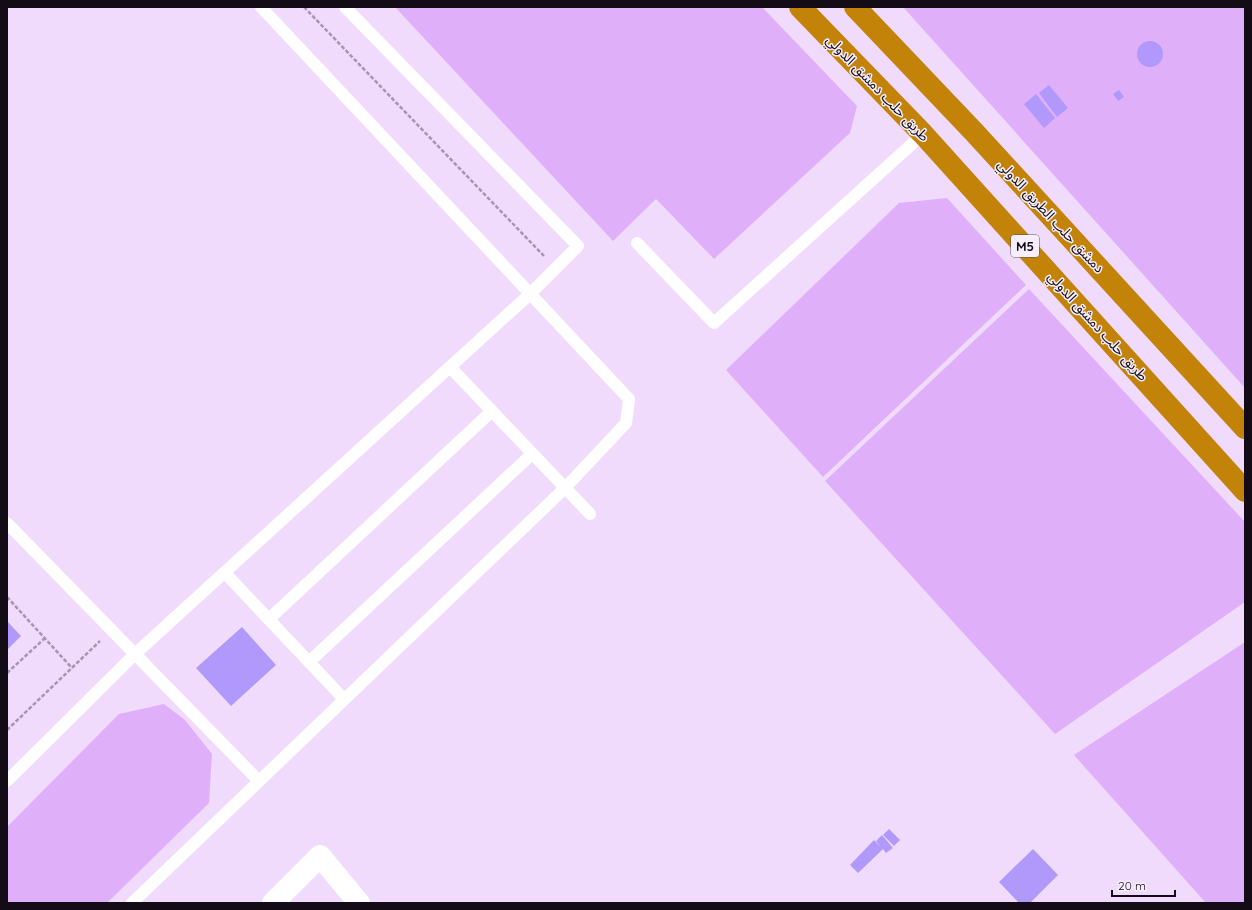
<svg xmlns="http://www.w3.org/2000/svg" width="1252" height="910" font-family="Quicksand,'Noto Sans Arabic',sans-serif">
  <style>
    .green { fill: #e0affa }
    .building { fill: #b099fb }
    .lines { fill: none; stroke-linecap: round; stroke-linejoin: round }
    .path { stroke: #a695af; stroke-width: 2.5; stroke-dasharray: 4 2; stroke-linecap: butt }
    .lane { stroke: #fff; stroke-width: 12 }
    .street { stroke: #fff; stroke-width: 22 }
    .highway { stroke: #c38208; stroke-width: 22 }
    .labels { text-anchor: middle; dominant-baseline: central; stroke-width: 3; stroke-linejoin: round; paint-order: stroke }
    .shield { fill: #f7eefc; stroke: #57505c; stroke-width: 1 }
    .shield-label { font-size: 13px; font-weight: bold; fill: #130c17 }
    .street-label { font-size: 14px; fill: #130c17; stroke: #f7eefc }
  </style>
  <rect width="100%" height="100%" fill="#f1dbfd"/>
  <g class="green">
    <polygon points="395,7 762,7 857,106 850,133 714,259 656,199 613,241"/>
    <polygon points="903,7 1245,7 1245,388"/>
    <polygon points="947,198 1026,285 823,477 726,370 899,203"/>
    <polygon points="1029,289 1245,522 1245,602 1055,734 825,481"/>
    <polygon points="1245,642 1245,903 1206,903 1074,755"/>
    <polygon points="164,704 185,720 212,754 209,803 107,903 7,903 7,827 119,714"/>
  </g>
  <g class="building">
    <circle cx="1150" cy="54" r="13"/>
    <polygon points="1049,85 1068,108 1057,117 1039,93"/>
    <polygon points="1119,90 1124,97 1118,101 1113,94"/>
    <polygon points="1036,94 1055,118 1044,128 1024,104"/>
    <polygon points="7,621 21,636 7,650"/>
    <polygon points="242,627 276,665 231,706 196,668"/>
    <polygon points="889,829 900,840 894,846 883,835"/>
    <polygon points="882,835 893,848 886,853 883,849 858,873 850,865 874,840 881,847 876,841"/>
    <polygon points="1033,849 1058,875 1030,903 1019,903 999,882"/>
  </g>
  <g class="lines">
    <g class="path">
      <polyline points="304,7 544,256"/>
      <polyline points="7,597 72,668"/>
      <polyline points="7,673 45,638"/>
      <polyline points="7,730 100,641"/>
    </g>
    <g class="lane">
      <polyline points="637,243 714,323 923,134"/>
      <polyline points="450,367 590,514"/>
      <polyline points="7,523 259,781"/>
      <polyline points="225,573 344,699"/>
      <polyline points="269,619 492,411"/>
      <polyline points="309,662 532,454"/>
      <polyline points="7,781 135,654 530,294 578,246 345,7"/>
      <polyline points="132,903 565,488 626,423 629,399 261,7"/>
    </g>
    <polyline class="street" points="273,903 320,856 359,903"/>
    <g class="highway">
      <polyline points="800,7 923,134 1245,491"/>
      <polyline points="855,7 974,132 1245,428"/>
    </g>
  </g>
  <g class="labels">
    <rect class="shield" x="1011" y="235" width="28" height="22" rx="3"/>
    <g class="shield-label">
      <text x="1025" y="246">M5</text>
    </g>
    <g class="street-label">
      <text transform="translate(878 88) rotate(46)">طريق حلب دمشق الدولي</text>
      <text transform="translate(1051 216) rotate(47)">دمشق حلب الطريق الدولي</text>
      <text transform="translate(1098 326) rotate(48)">طريق حلب دمشق الدولي</text>
    </g>
  </g>
  <rect width="1252" height="910" fill="none" stroke="#130c17" stroke-width="16"/>
  <path d="M1112 890v6h63v-6" fill="none" stroke="#130c17" stroke-width="2"/>
  <text x="1118" y="890" font-size="12" fill="#130c17" stroke="#f7eefc" stroke-width="3" paint-order="stroke">20 m</text>
</svg>
